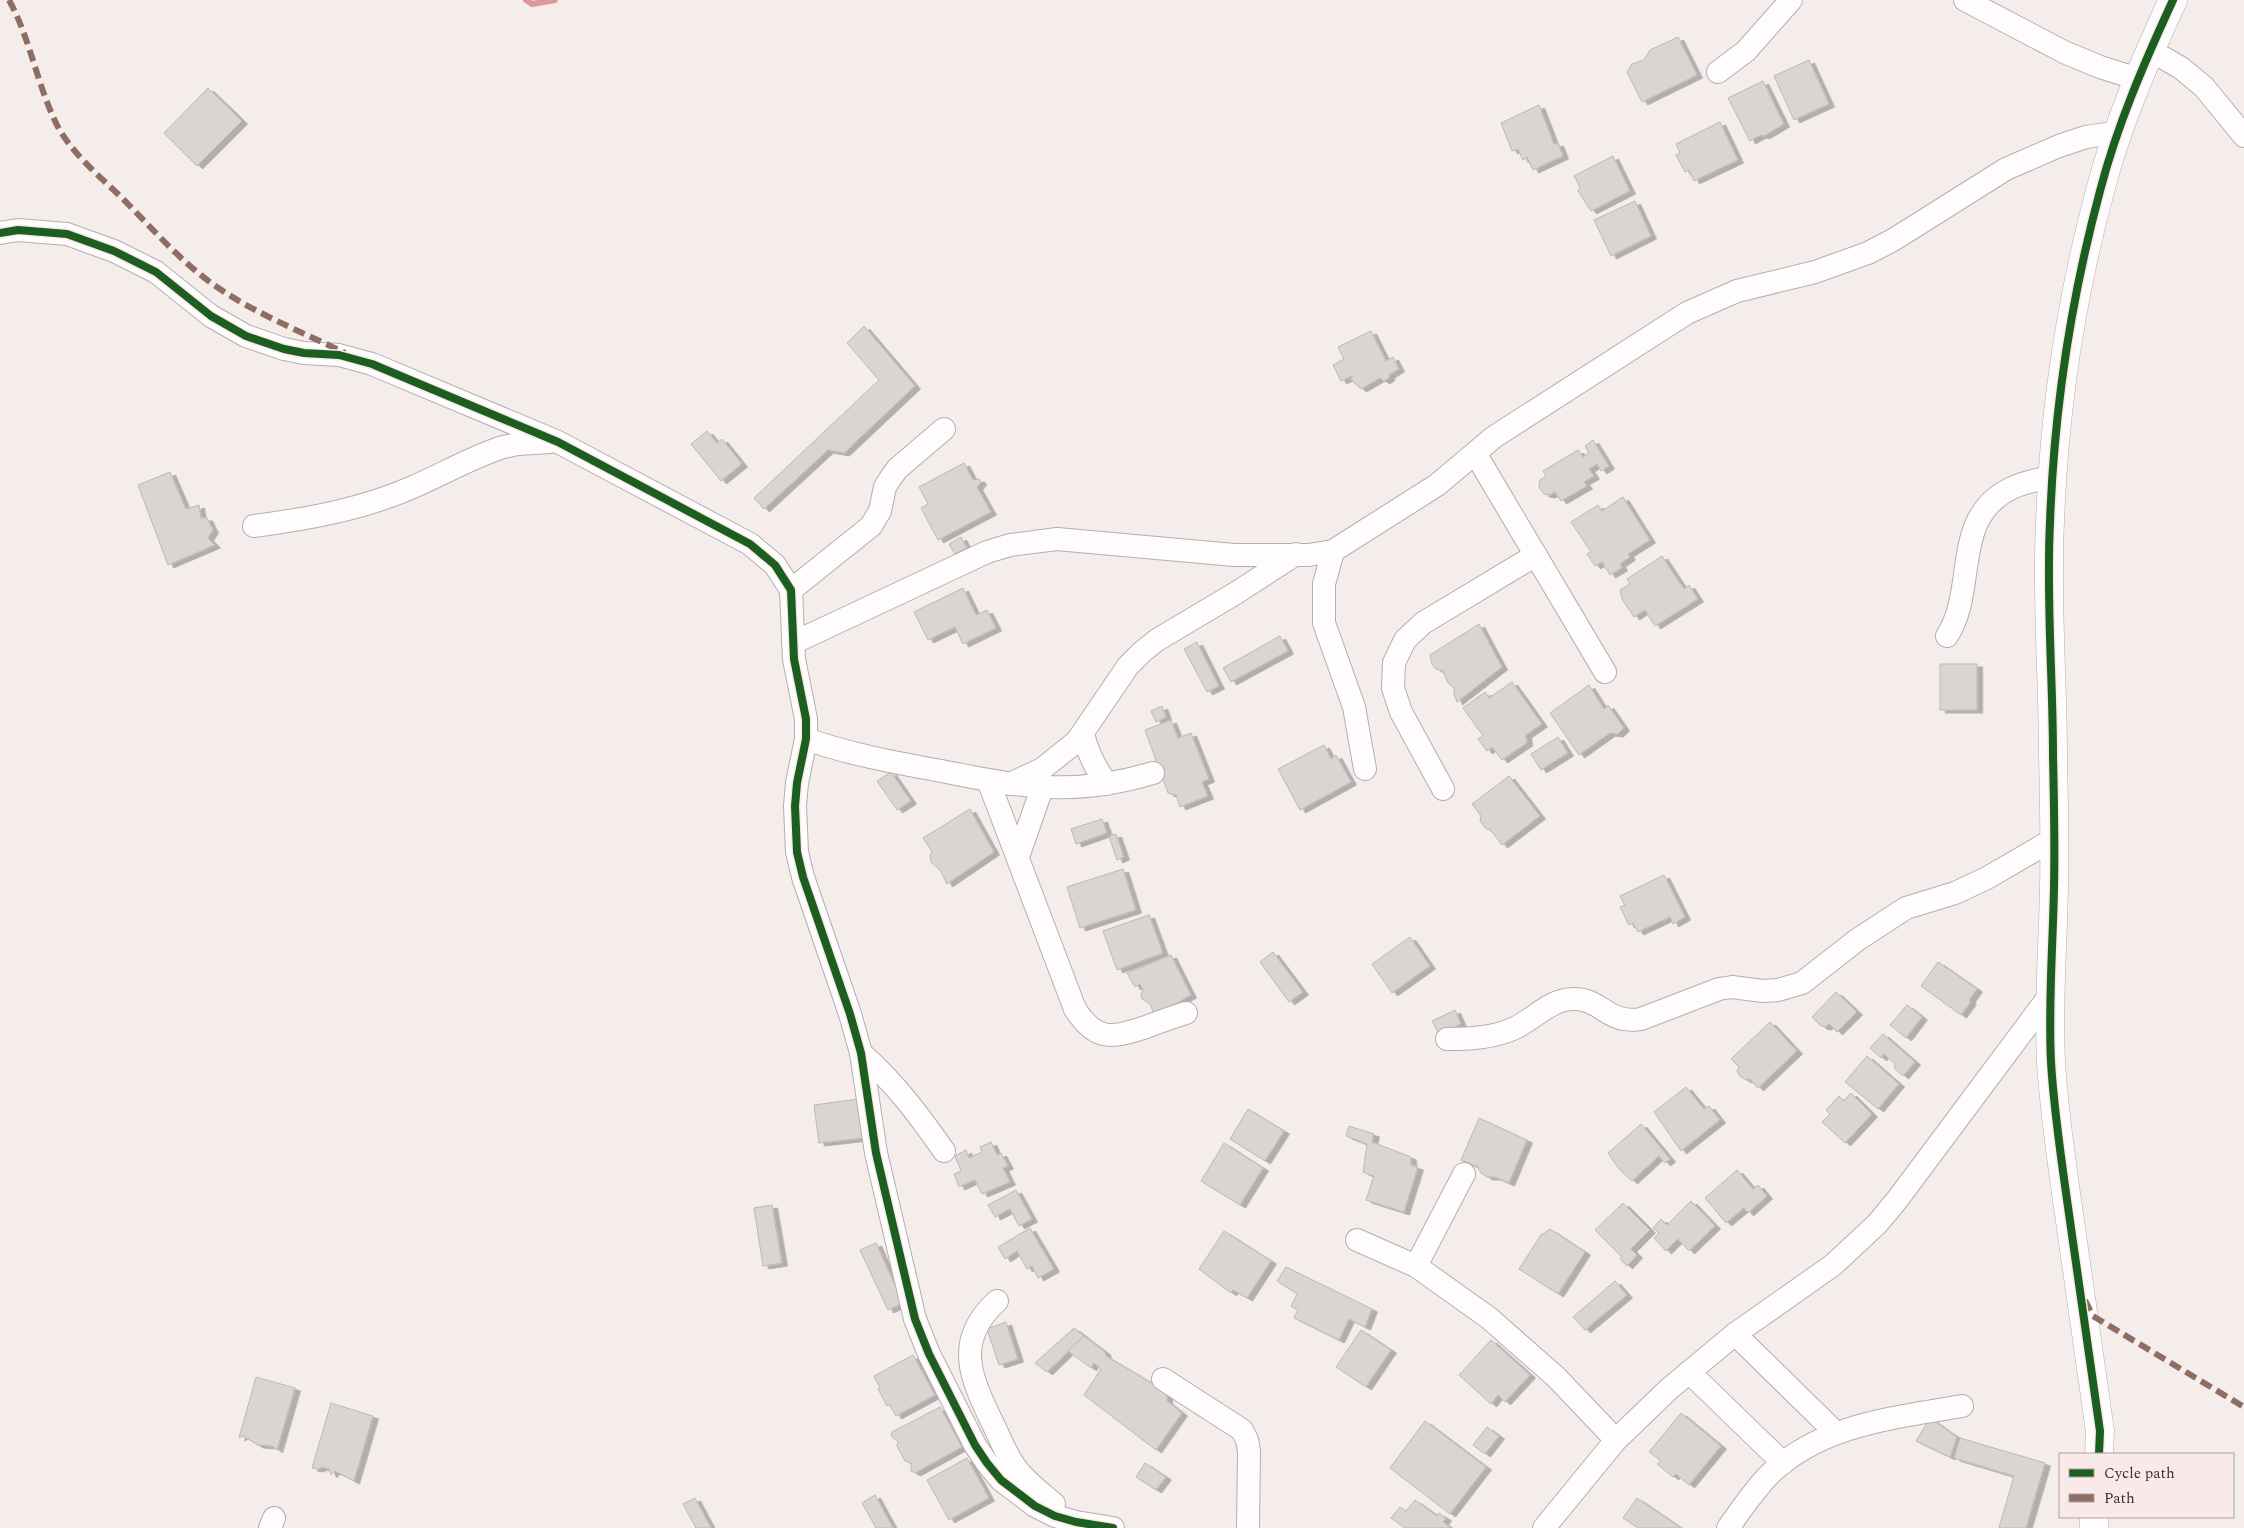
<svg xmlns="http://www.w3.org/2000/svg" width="2244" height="1528" font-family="Spectral,serif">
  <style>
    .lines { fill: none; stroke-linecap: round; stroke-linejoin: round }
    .stream { stroke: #dd9997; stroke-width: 6 }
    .building { fill: #dad4d3; stroke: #bdb7b7; filter: url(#shadow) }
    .street-casing { stroke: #b5aeae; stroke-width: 24 }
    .secondary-casing { stroke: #b5aeae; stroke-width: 29 }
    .street { stroke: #fefcfc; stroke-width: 22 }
    .secondary { stroke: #fefcfc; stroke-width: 28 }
    .quiet { stroke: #8d6e63; stroke-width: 6; stroke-dasharray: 12 6; stroke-linecap: butt }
    .cycleway-casing { stroke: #f9e9e8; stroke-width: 11 }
    .cycleway { stroke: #1b5e20; stroke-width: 8 }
  </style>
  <defs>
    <filter id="shadow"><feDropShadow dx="5.5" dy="3" stdDeviation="0" flood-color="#0004"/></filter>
  </defs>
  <rect width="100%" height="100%" fill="#f5ecec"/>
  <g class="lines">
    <polyline class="stream" points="526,0 532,4 555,0"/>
  </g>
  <g class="building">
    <polygon points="1678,37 1697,75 1642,102 1627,72 1632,64 1644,60 1650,50"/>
    <polygon points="1809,60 1829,104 1794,120 1774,76"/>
    <polygon points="1763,81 1784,124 1764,136 1761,135 1750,141 1728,98"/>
    <polygon points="208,88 242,121 197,166 164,133"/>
    <polygon points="1539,105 1554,144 1558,143 1563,156 1533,170 1527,157 1523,160 1518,149 1512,151 1501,123"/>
    <polygon points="1720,122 1738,160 1694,181 1689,170 1685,172 1676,155 1680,153 1676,144"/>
    <polygon points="1613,156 1630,191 1591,211 1578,191 1580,187 1574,176"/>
    <polygon points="1635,201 1651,236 1611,256 1594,220"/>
    <polygon points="864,326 915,386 844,453 828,450 764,509 754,498 879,380 847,343"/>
    <polygon points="1371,331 1386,361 1393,357 1399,369 1389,375 1389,378 1384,381 1380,378 1361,389 1352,381 1352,376 1341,381 1333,365 1344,359 1338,347"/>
    <polygon points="707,431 717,443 722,439 742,464 721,481 691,444"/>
    <polygon points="1593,440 1609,466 1601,471 1597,464 1589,469 1594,476 1584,482 1587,486 1561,501 1555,492 1550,495 1544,494 1539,487 1540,480 1546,476 1543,471 1578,450 1583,457 1589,453 1585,446"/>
    <polygon points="964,463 973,480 979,479 981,482 977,487 991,512 938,540 921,508 928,504 919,487"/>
    <polygon points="170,472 186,509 199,505 201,518 207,518 213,530 208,538 215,545 168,565 138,485"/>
    <polygon points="1623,497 1650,540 1628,554 1630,557 1620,564 1622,568 1610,575 1602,562 1595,566 1587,554 1591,552 1571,522 1598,505 1602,511"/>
    <polygon points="961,537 967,548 955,554 949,544"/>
    <polygon points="1662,556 1684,589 1689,585 1698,599 1655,626 1645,610 1634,617 1622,599 1620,590 1630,584 1627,579"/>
    <polygon points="963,588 976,615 987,610 996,628 963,644 955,627 928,640 914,612"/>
    <polygon points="1479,624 1502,667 1457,702 1454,694 1454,688 1448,683 1443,671 1436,669 1432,664 1430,655"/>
    <polygon points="1280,636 1288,651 1231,682 1223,668"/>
    <polygon points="1197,642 1219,686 1207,692 1184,649"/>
    <rect x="1940" y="664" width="37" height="46"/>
    <polygon points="1512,682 1542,724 1526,735 1527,743 1502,760 1492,747 1487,751 1478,739 1483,736 1463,708 1485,692 1489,698"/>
    <polygon points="1589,685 1604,709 1608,705 1624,728 1618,734 1610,733 1579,755 1550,713"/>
    <polygon points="1162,706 1166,717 1156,722 1151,711"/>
    <polygon points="1171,720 1178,738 1191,733 1209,779 1202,782 1208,796 1180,807 1176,795 1168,793 1145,730"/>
    <polygon points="1558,737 1568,753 1541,770 1531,754"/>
    <polygon points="1324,745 1331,759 1336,755 1351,782 1300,810 1278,769"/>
    <polygon points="891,772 911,801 897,810 877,781"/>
    <polygon points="1509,776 1540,816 1502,845 1490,829 1486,829 1480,821 1481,816 1472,804"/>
    <polygon points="970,809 994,852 947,884 940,870 931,862 930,856 932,852 923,838"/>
    <polygon points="1102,819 1107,833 1076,844 1071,829"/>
    <polygon points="1116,834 1124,857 1117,860 1109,836"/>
    <polygon points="1123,869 1136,910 1080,928 1067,887"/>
    <polygon points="1664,875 1685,917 1673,924 1670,917 1638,932 1633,923 1629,925 1620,907 1625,905 1620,896"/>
    <polygon points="1149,915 1163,953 1117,970 1103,931"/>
    <polygon points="1410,937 1430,966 1392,993 1372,964"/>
    <polygon points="1273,952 1303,992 1289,1002 1260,962"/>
    <polygon points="1171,955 1191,995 1155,1016 1150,1004 1142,999 1141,994 1143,990 1140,984 1135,987 1127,973"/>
    <polygon points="1938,962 1977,989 1970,999 1970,1003 1961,1015 1921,986"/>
    <polygon points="1836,992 1857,1012 1837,1032 1829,1024 1826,1027 1821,1026 1812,1017"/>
    <polygon points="1907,1005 1922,1017 1906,1038 1890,1025"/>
    <polygon points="1455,1010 1461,1024 1439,1034 1432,1021"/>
    <polygon points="1770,1022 1797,1051 1758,1088 1750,1079 1746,1080 1740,1076 1737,1071 1739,1067 1731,1059"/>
    <polygon points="1883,1034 1915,1062 1903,1076 1894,1068 1895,1064 1884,1054 1881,1058 1870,1048"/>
    <polygon points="1867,1056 1899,1084 1878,1109 1845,1082"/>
    <polygon points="1686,1087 1704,1109 1709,1106 1720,1120 1681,1151 1654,1112"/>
    <polygon points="1851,1093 1872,1114 1845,1143 1822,1122 1830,1114 1826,1110 1839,1096 1844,1101"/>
    <polygon points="858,1099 863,1138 819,1143 814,1105"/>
    <polygon points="1248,1109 1284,1131 1265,1161 1230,1139"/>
    <polygon points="1479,1118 1527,1140 1509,1183 1495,1177 1487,1177 1481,1173 1478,1167 1461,1160"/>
    <polygon points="1641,1124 1670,1159 1665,1163 1659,1156 1632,1181 1619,1169 1608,1153"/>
    <polygon points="1349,1126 1374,1134 1372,1142 1411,1157 1411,1165 1418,1167 1404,1212 1366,1200 1374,1176 1363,1172 1367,1144 1346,1136"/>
    <polygon points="991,1142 997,1155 1001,1153 1008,1166 1003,1168 1010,1182 982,1194 975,1180 959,1187 954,1174 961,1171 955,1156 966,1150 969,1158 982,1152 980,1147"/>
    <polygon points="1224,1143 1263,1168 1240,1205 1201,1181"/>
    <polygon points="1737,1170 1753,1189 1758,1185 1767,1196 1748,1213 1744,1208 1726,1223 1705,1198"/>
    <polygon points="1016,1190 1032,1219 1019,1226 1010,1209 995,1217 988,1205"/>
    <polygon points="1691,1201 1715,1226 1689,1251 1678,1239 1666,1251 1654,1238 1659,1233 1653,1228 1661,1219 1667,1225"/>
    <polygon points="1623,1203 1650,1230 1631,1249 1637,1255 1627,1266 1621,1260 1621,1256 1595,1230"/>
    <polygon points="772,1205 782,1263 763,1266 754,1208"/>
    <polygon points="1030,1228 1054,1269 1038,1278 1032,1266 1027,1269 1017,1251 1005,1259 998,1247"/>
    <polygon points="1550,1229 1585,1252 1558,1294 1519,1269 1541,1235"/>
    <polygon points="1224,1231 1271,1261 1247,1298 1233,1290 1231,1293 1199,1269"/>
    <polygon points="876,1243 903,1303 888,1310 860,1250"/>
    <polygon points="1286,1267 1372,1309 1365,1327 1349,1319 1339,1340 1294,1318 1298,1310 1291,1306 1297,1294 1277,1281"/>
    <polygon points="1615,1281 1627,1295 1585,1330 1573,1317"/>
    <polygon points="1006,1322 1018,1359 999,1365 987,1329"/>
    <polygon points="1074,1328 1084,1336 1047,1372 1035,1363"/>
    <polygon points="1361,1330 1391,1350 1366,1387 1336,1367"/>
    <polygon points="1084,1336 1105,1352 1106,1356 1167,1392 1167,1401 1182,1413 1156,1450 1084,1395 1101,1369 1094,1363 1091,1368 1068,1351"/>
    <polygon points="1491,1340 1530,1375 1505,1402 1498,1395 1491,1404 1459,1375"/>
    <polygon points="913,1355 935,1395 896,1416 889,1404 887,1406 878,1389 880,1388 874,1376"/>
    <polygon points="256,1377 295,1388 277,1450 272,1446 258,1445 243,1436 239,1438"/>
    <polygon points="331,1403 373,1416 354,1481 335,1471 331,1475 329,1469 322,1467 318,1469 312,1468"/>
    <polygon points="940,1407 962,1447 915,1473 911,1471 911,1463 905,1461 897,1446 898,1442 891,1436 892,1432"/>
    <polygon points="1681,1413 1721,1446 1689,1485 1676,1474 1673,1477 1657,1464 1661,1461 1649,1452"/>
    <polygon points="1930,1418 1957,1437 1950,1457 1916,1441"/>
    <polygon points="1425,1421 1486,1467 1450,1514 1390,1468"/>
    <polygon points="1487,1427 1499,1436 1485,1454 1473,1445"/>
    <polygon points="1960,1438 2045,1463 2026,1528 1999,1528 2014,1476 1954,1458"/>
    <polygon points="967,1458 989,1498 949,1520 927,1480"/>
    <polygon points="1145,1463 1166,1477 1156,1490 1136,1477"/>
    <polygon points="875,1495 893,1528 876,1528 862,1503"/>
    <polygon points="695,1498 711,1528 696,1528 683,1504"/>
    <polygon points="1637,1498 1681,1528 1638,1528 1623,1518"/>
    <polygon points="1415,1500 1437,1516 1439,1513 1446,1518 1443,1522 1451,1528 1405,1528 1391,1518 1400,1507 1406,1511"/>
  </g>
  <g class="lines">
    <defs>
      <g id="street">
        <polyline points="1965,0 2064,52 2100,67 2138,79"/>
        <polyline points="2150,50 2181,68 2204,87 2244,136"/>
        <polyline points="1718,72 1746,51 1791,0"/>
        <polyline points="0,233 18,230 67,234 114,251 156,272 211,316 246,336 284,349 304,353 339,355 372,364 558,442 750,544 775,565 791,590 794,659 806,719 806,739 797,783 795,806 797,852 803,877 850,1014 861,1053 876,1153 915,1319 929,1354 975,1445 987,1463 1001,1480 1035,1506 1055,1516 1076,1522 1113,1528"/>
        <polyline points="1475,453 1605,672"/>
        <path d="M254,526C308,519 363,509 413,487C443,474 472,457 503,447L518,444L550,442"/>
        <polyline points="1333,551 1324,584 1324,623 1354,707 1365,769"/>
        <polyline points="791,590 871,526 880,511 885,487 890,479 897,469 944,429"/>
        <path d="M1947,636C1978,588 1950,517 2012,488C2024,482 2039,480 2052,476"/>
        <polyline points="793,643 987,552 1010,545 1057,539 1234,555 1309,555 1333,551 1437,485 1494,437 1687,313 1737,291 1815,272 1868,253 1893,240 2006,169 2059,146 2086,137 2119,132"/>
        <path d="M1083,734C1088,754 1095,768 1107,784"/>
        <path d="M806,739C849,754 892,762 936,770C1019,786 1069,798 1153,773"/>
        <path d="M988,780L1075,1009C1096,1042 1112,1038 1146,1027C1159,1022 1173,1017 1186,1013"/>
        <polyline points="1010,784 1042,769 1077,741 1128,666 1142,652 1157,640 1236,593 1296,554"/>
        <polyline points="1443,789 1401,712 1393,688 1394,663 1405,640 1423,623 1536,555"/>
        <polyline points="1018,857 1042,788"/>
        <path d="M1447,1039C1469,1039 1494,1038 1515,1028C1534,1019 1551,999 1573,999C1601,998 1608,1025 1641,1019L1719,989L1732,987L1763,991L1778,990L1802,983L1857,940L1906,908L1955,893L1987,878L2054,839"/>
        <path d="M861,1053C895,1083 918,1114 944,1151"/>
        <polyline points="1357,1240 1416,1266 1489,1318 1556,1377 1616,1440"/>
        <polyline points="1416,1266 1464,1174"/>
        <path d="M997,1301C952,1342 972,1380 994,1426C1002,1442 1008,1460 1020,1473C1030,1485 1043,1494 1054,1504"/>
        <polyline points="1735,1334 1835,1432"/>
        <polyline points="1689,1372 1783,1463"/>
        <polyline points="1163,1379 1242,1430 1247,1440 1249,1451 1248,1528"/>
        <polyline points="270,1528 274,1518"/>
        <polyline points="1544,1528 1616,1440 1669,1389 1735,1334 1833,1265 1877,1224 1897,1200 2050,995"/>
        <path d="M1728,1528C1741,1510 1754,1490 1770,1474C1822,1424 1894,1418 1962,1406"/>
      </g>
      <g id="secondary">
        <path d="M2099,1454L2100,1431C2090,1359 2080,1287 2069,1214C2062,1164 2054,1113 2051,1062C2048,1004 2053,945 2054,887C2055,843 2054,799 2053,756C2053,678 2046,600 2050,522C2054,410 2071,299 2100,191C2117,125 2145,61 2173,0"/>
        <polyline points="2094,1528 2094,1517"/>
      </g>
    </defs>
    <use href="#street" class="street-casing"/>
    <use href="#secondary" class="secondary-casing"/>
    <use href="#street" class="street"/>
    <use href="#secondary" class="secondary"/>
    <g class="quiet">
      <path d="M9,0C31,40 37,86 58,127C73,154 98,175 121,197C151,227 180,261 214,285C254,313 302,332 345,353"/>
      <polyline points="2085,1300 2093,1316 2244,1407"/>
    </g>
    <defs>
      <g id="cycleway">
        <polyline points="0,233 18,230 67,234 114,251 156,272 211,316 246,336 284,349 304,353 339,355 372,364 558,442 750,544 775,565 791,590 794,659 806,719 806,739 797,783 795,806 797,852 803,877 850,1014 861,1053 876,1153 915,1319 929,1354 975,1445 987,1463 1001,1480 1035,1506 1055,1516 1076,1522 1113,1528"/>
        <path d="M2099,1454L2100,1431C2090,1359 2080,1287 2069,1214C2062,1164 2054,1113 2051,1062C2048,1004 2053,945 2054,887C2055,843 2054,799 2053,756C2053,678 2046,600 2050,522C2054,410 2071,299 2100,191C2117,125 2145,61 2173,0"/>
      </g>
    </defs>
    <use href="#cycleway" class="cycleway-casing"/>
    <use href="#cycleway" class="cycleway"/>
  </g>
  <rect x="2059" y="1453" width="175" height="65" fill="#f9e9e8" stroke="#aca09f"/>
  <rect x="2069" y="1469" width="25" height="8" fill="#1b5e20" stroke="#aca09f"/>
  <text x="2104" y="1478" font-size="15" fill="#383231">Cycle path</text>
  <rect x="2069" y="1494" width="25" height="8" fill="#8d6e63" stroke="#aca09f"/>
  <text x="2104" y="1503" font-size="15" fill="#383231">Path</text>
</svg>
